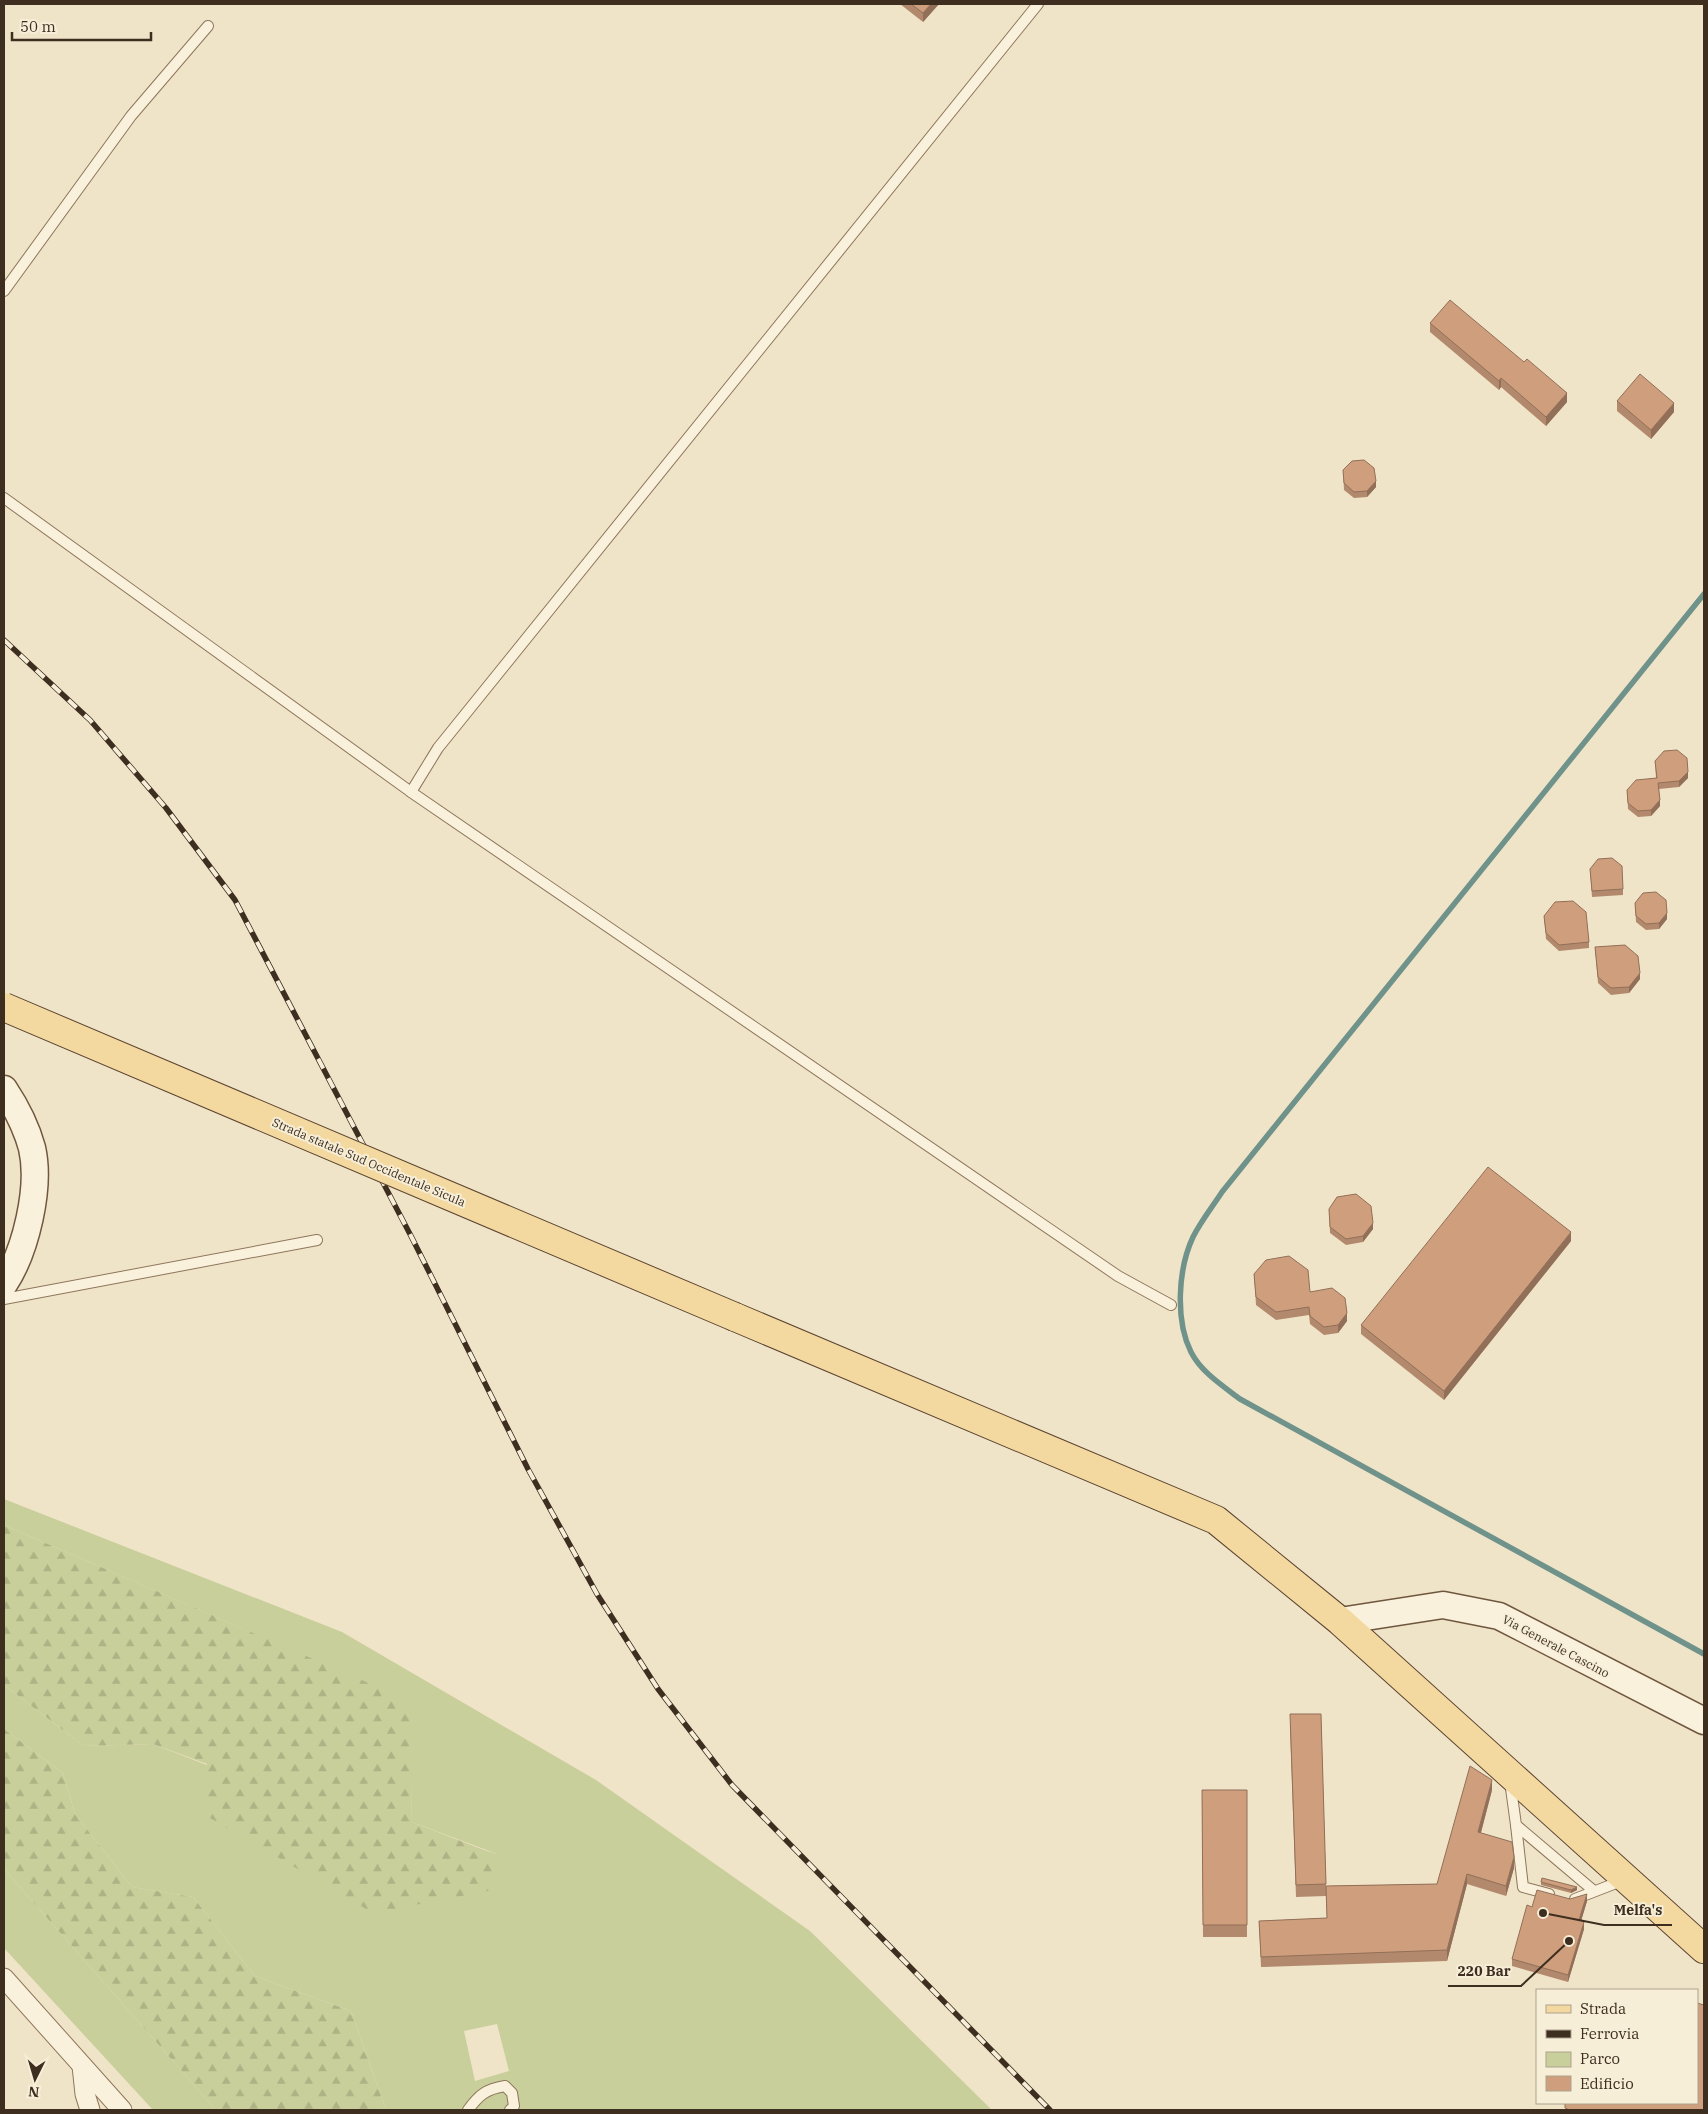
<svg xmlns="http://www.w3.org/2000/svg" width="1708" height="2114" font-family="'IBM Plex Serif',serif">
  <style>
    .green { fill: #c9cf9b; fill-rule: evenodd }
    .forest { fill: url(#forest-firs) }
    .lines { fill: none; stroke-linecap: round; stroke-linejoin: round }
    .stream { stroke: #6f938a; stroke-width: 5.5 }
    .lane-casing { stroke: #8d765c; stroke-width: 12 }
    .street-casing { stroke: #8d765c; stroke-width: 21 }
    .secondary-casing { stroke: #6f573f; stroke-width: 29 }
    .primary-casing { stroke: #5b4430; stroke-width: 30 }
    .lane { stroke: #faf1dc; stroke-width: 10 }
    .street { stroke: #faf1dc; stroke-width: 19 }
    .secondary { stroke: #faf1dc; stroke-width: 26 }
    .primary { stroke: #f3d9a0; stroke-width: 28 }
    .rail-casing { stroke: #3d2e20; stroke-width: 5.5 }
    .rail { stroke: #f7eed8; stroke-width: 4; stroke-dasharray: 11; stroke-linecap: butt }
    .primary-bridge-casing { stroke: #5b4430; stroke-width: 30; stroke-linecap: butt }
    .primary-bridge { stroke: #f3d9a0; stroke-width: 28 }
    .wall { fill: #b2896c }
    .shaded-wall { fill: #916f58 }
    .building { fill: #cf9f7d; stroke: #916f58 }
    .labels { text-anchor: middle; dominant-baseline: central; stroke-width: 4; stroke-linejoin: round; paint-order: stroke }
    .street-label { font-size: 12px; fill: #3d2e20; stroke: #f7eed8 }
    .leader { fill: none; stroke: #3d2e20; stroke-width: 2 }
    .callout-dot { fill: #3d2e20; stroke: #f7eed8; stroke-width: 2 }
    .callout-label { font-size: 14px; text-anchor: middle; font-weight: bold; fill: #3d2e20; stroke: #f7eed8; stroke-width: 4; stroke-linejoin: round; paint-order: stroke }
  </style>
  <defs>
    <pattern id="forest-firs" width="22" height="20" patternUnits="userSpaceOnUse" patternTransform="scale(1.25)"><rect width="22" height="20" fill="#c9cf9b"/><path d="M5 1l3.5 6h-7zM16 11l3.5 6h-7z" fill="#aeb285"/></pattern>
  </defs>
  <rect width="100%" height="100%" fill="#f0e4c8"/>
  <g class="green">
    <path d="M4,1499L342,1632L596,1780L810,1931L992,2110H386L351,2011L255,1976L193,1897L132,1887L75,1814L63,1773L4,1729V1685L84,1746L153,1744L207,1765L497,1854L412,1822L409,1701L4,1525ZM497,2024L509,2071L475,2081L464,2031Z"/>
    <polygon points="4,1869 216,2110 153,2110 4,1948"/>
  </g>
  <g class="forest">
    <polygon points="4,1525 410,1701 412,1822 497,1855 493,1890 373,1913 205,1815 207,1764 153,1744 84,1746 4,1685"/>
    <polygon points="4,1729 63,1773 75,1814 132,1887 193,1897 255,1976 351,2011 386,2110 216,2110 4,1869"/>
  </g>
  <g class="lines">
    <path class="stream" d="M1704,594L1222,1192C1213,1206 1201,1221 1193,1237C1178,1269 1175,1320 1191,1352C1201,1372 1223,1386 1240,1399L1704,1654"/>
    <defs>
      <g id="lane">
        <polyline points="4,291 131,116 208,26"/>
        <polyline points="4,498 411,792 1118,1276 1171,1305"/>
        <polyline points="411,792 438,748 1038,4"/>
        <polyline points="4,1299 317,1240"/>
        <polyline points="1510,1781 1516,1825 1594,1891"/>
        <polyline points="1516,1825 1523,1887 1549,1894"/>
        <polyline points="1575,1899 1624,1880"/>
        <path d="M468,2110C479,2095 486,2089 505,2086L512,2093L514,2106L510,2110"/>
      </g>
      <g id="street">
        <polyline points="4,1978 122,2110"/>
        <polyline points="82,2066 85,2094 90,2110"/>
      </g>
      <g id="secondary">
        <path d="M4,1089C16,1107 26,1126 32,1148C41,1187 26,1251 4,1284"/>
        <polyline points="1340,1621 1443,1605 1499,1616 1704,1721"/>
      </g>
      <polyline id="primary" points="735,1317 1216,1520 1340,1621 1704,1949"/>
    </defs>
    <use href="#lane" class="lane-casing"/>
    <use href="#street" class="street-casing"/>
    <use href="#secondary" class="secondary-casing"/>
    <use href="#primary" class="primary-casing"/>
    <use href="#lane" class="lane"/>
    <use href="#street" class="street"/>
    <use href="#secondary" class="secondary"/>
    <use href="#primary" class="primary"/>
    <defs>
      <polyline id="rail" points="4,640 90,720 166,808 235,900 411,1236 528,1469 597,1594 658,1689 732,1785 1050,2110"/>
    </defs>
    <use href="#rail" class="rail-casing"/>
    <use href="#rail" class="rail"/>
    <defs>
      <polyline id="primary-bridge" points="4,1007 735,1317"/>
    </defs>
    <use href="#primary-bridge" class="primary-bridge-casing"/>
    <use href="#primary-bridge" class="primary-bridge"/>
  </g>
  <g class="wall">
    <polygon points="900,4 939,4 923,22"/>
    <polygon points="1430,323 1567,402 1546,426 1501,387 1499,390 1430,332"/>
    <polygon points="1617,401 1674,412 1651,439 1617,411"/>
    <polygon points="1343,470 1376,487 1367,497 1354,498 1344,490"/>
    <polygon points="1655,761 1688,778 1679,787 1659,789 1660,806 1651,816 1638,817 1628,809 1627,790 1656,778"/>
    <polygon points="1590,869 1623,889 1623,895 1592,897"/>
    <polygon points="1635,903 1667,919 1659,929 1646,930 1636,922"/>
    <polygon points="1544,916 1589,942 1589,948 1559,951 1546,939"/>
    <polygon points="1595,947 1640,979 1629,993 1611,995 1598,983"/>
    <polygon points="1329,1209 1373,1229 1363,1242 1346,1245 1330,1233"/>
    <polygon points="1571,1241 1444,1400 1361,1334 1361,1325"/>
    <polygon points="1254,1274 1310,1292 1347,1321 1338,1333 1324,1335 1310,1324 1309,1315 1276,1320 1256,1305"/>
    <polygon points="1321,1714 1326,1886 1437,1884 1492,1790 1481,1833 1514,1868 1506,1896 1467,1884 1447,1961 1261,1967 1259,1921 1327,1918 1326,1896 1296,1897 1290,1726"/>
    <polygon points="1202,1790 1247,1790 1247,1937 1203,1937"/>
    <polygon points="1541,1882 1577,1890 1571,1893 1541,1885"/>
    <polygon points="1570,1899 1587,1901 1581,1921 1584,1929 1568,1982 1512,1966 1512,1959 1532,1907"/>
  </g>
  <g class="shaded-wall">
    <polygon points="931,4 939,4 923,22 923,13"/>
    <polygon points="1501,378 1501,387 1499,390 1499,381"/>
    <polygon points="1567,393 1567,402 1546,426 1546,417"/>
    <polygon points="1674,403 1674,412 1651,439 1651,430"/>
    <polygon points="1376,481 1376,487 1367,497 1367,491"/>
    <polygon points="1688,772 1688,778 1679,787 1679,781"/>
    <polygon points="1660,800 1660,806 1651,816 1651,810"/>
    <polygon points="1667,913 1667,919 1659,929 1659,923"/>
    <polygon points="1640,973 1640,979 1629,993 1629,987"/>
    <polygon points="1373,1223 1373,1229 1363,1242 1363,1236"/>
    <polygon points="1571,1232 1571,1241 1444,1400 1444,1391"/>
    <polygon points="1347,1313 1347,1321 1338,1333 1338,1325"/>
    <polygon points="1492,1780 1492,1790 1478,1843 1478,1832"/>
    <polygon points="1514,1857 1514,1868 1506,1896 1506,1886"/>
    <polygon points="1467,1874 1467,1884 1447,1961 1447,1950"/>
    <polygon points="1577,1887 1577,1890 1571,1893 1571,1890"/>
    <polygon points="1587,1894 1587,1901 1579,1928 1579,1920"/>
    <polygon points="1584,1922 1584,1929 1568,1982 1568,1975"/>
  </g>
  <g class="building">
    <polygon points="911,4 931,4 923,13"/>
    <polygon points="1450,300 1524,362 1527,359 1567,393 1546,417 1501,378 1499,381 1430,323"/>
    <polygon points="1640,374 1674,403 1651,430 1617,401"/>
    <polygon points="1364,460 1374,468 1376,481 1367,491 1354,492 1344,483 1343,470 1352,461"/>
    <polygon points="1677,750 1687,758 1688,772 1679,781 1658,783 1660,800 1651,810 1638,811 1628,803 1627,790 1636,780 1657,778 1655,761 1664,751"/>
    <polygon points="1612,858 1622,866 1623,889 1592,891 1590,869 1598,859"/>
    <polygon points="1656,892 1666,900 1667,913 1659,923 1646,924 1636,916 1635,903 1643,893"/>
    <polygon points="1573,901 1586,912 1589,942 1559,945 1546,933 1544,916 1555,902"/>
    <polygon points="1625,945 1638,956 1640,973 1629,987 1611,988 1598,977 1595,947"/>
    <polygon points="1488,1167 1571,1232 1444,1391 1361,1325"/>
    <polygon points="1356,1194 1371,1206 1373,1223 1363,1236 1346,1239 1330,1227 1329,1209 1337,1197"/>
    <polygon points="1289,1256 1308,1270 1310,1292 1332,1288 1345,1298 1347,1313 1338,1325 1324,1327 1310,1316 1309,1307 1276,1312 1256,1297 1254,1274 1266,1260"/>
    <polygon points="1290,1714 1321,1714 1326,1884 1296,1885"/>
    <polygon points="1470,1766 1492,1780 1478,1832 1512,1842 1514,1857 1506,1886 1467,1874 1447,1950 1261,1957 1259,1921 1327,1918 1326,1886 1437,1884"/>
    <polygon points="1202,1790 1247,1790 1247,1925 1203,1925"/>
    <polygon points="1542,1878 1577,1887 1571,1890 1541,1882"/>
    <polygon points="1537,1890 1570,1899 1587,1894 1579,1920 1584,1922 1568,1975 1512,1959 1527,1905 1532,1907"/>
    <polygon points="1697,2003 1704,2005 1704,2110 1570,2110 1565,2108 1565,2103 1697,2103"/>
  </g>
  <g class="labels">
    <g class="street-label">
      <text transform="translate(369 1162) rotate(23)">Strada statale Sud Occidentale Sicula</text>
      <text transform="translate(1556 1646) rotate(28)">Via Generale Cascino</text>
    </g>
  </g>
  <path class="leader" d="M1543 1913L1604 1925H1672M1569 1941L1521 1986H1448"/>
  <g class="callout-dot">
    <circle cx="1543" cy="1913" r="5"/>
    <circle cx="1569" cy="1941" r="5"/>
  </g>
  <g class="callout-label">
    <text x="1638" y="1915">Melfa's</text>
    <text x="1484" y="1976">220 Bar</text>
  </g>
  <rect width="1708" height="2114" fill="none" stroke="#3d2e20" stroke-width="10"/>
  <rect x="1536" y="1989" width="162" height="115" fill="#f7eed8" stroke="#ada18e"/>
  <rect x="1546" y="2005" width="25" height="8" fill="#f3d9a0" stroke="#ada18e"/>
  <text x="1580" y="2014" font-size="15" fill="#3d2e20">Strada</text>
  <rect x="1546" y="2030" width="25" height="8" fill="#3d2e20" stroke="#ada18e"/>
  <text x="1580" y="2039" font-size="15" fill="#3d2e20">Ferrovia</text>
  <rect x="1546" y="2052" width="25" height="15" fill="#c9cf9b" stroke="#ada18e"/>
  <text x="1580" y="2064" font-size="15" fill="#3d2e20">Parco</text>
  <rect x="1546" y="2076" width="25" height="15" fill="#cf9f7d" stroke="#ada18e"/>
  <text x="1580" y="2089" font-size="15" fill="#3d2e20">Edificio</text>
  <g transform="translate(35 2079) rotate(185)" stroke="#f7eed8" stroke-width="4" paint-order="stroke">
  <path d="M0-4L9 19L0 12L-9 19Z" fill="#3d2e20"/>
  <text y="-8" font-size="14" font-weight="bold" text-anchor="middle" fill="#3d2e20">N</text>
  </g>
  <path d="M12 32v8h139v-8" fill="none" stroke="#3d2e20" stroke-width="2.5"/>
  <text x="20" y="32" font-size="15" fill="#3d2e20" stroke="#f7eed8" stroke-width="4" paint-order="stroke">50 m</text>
</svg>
